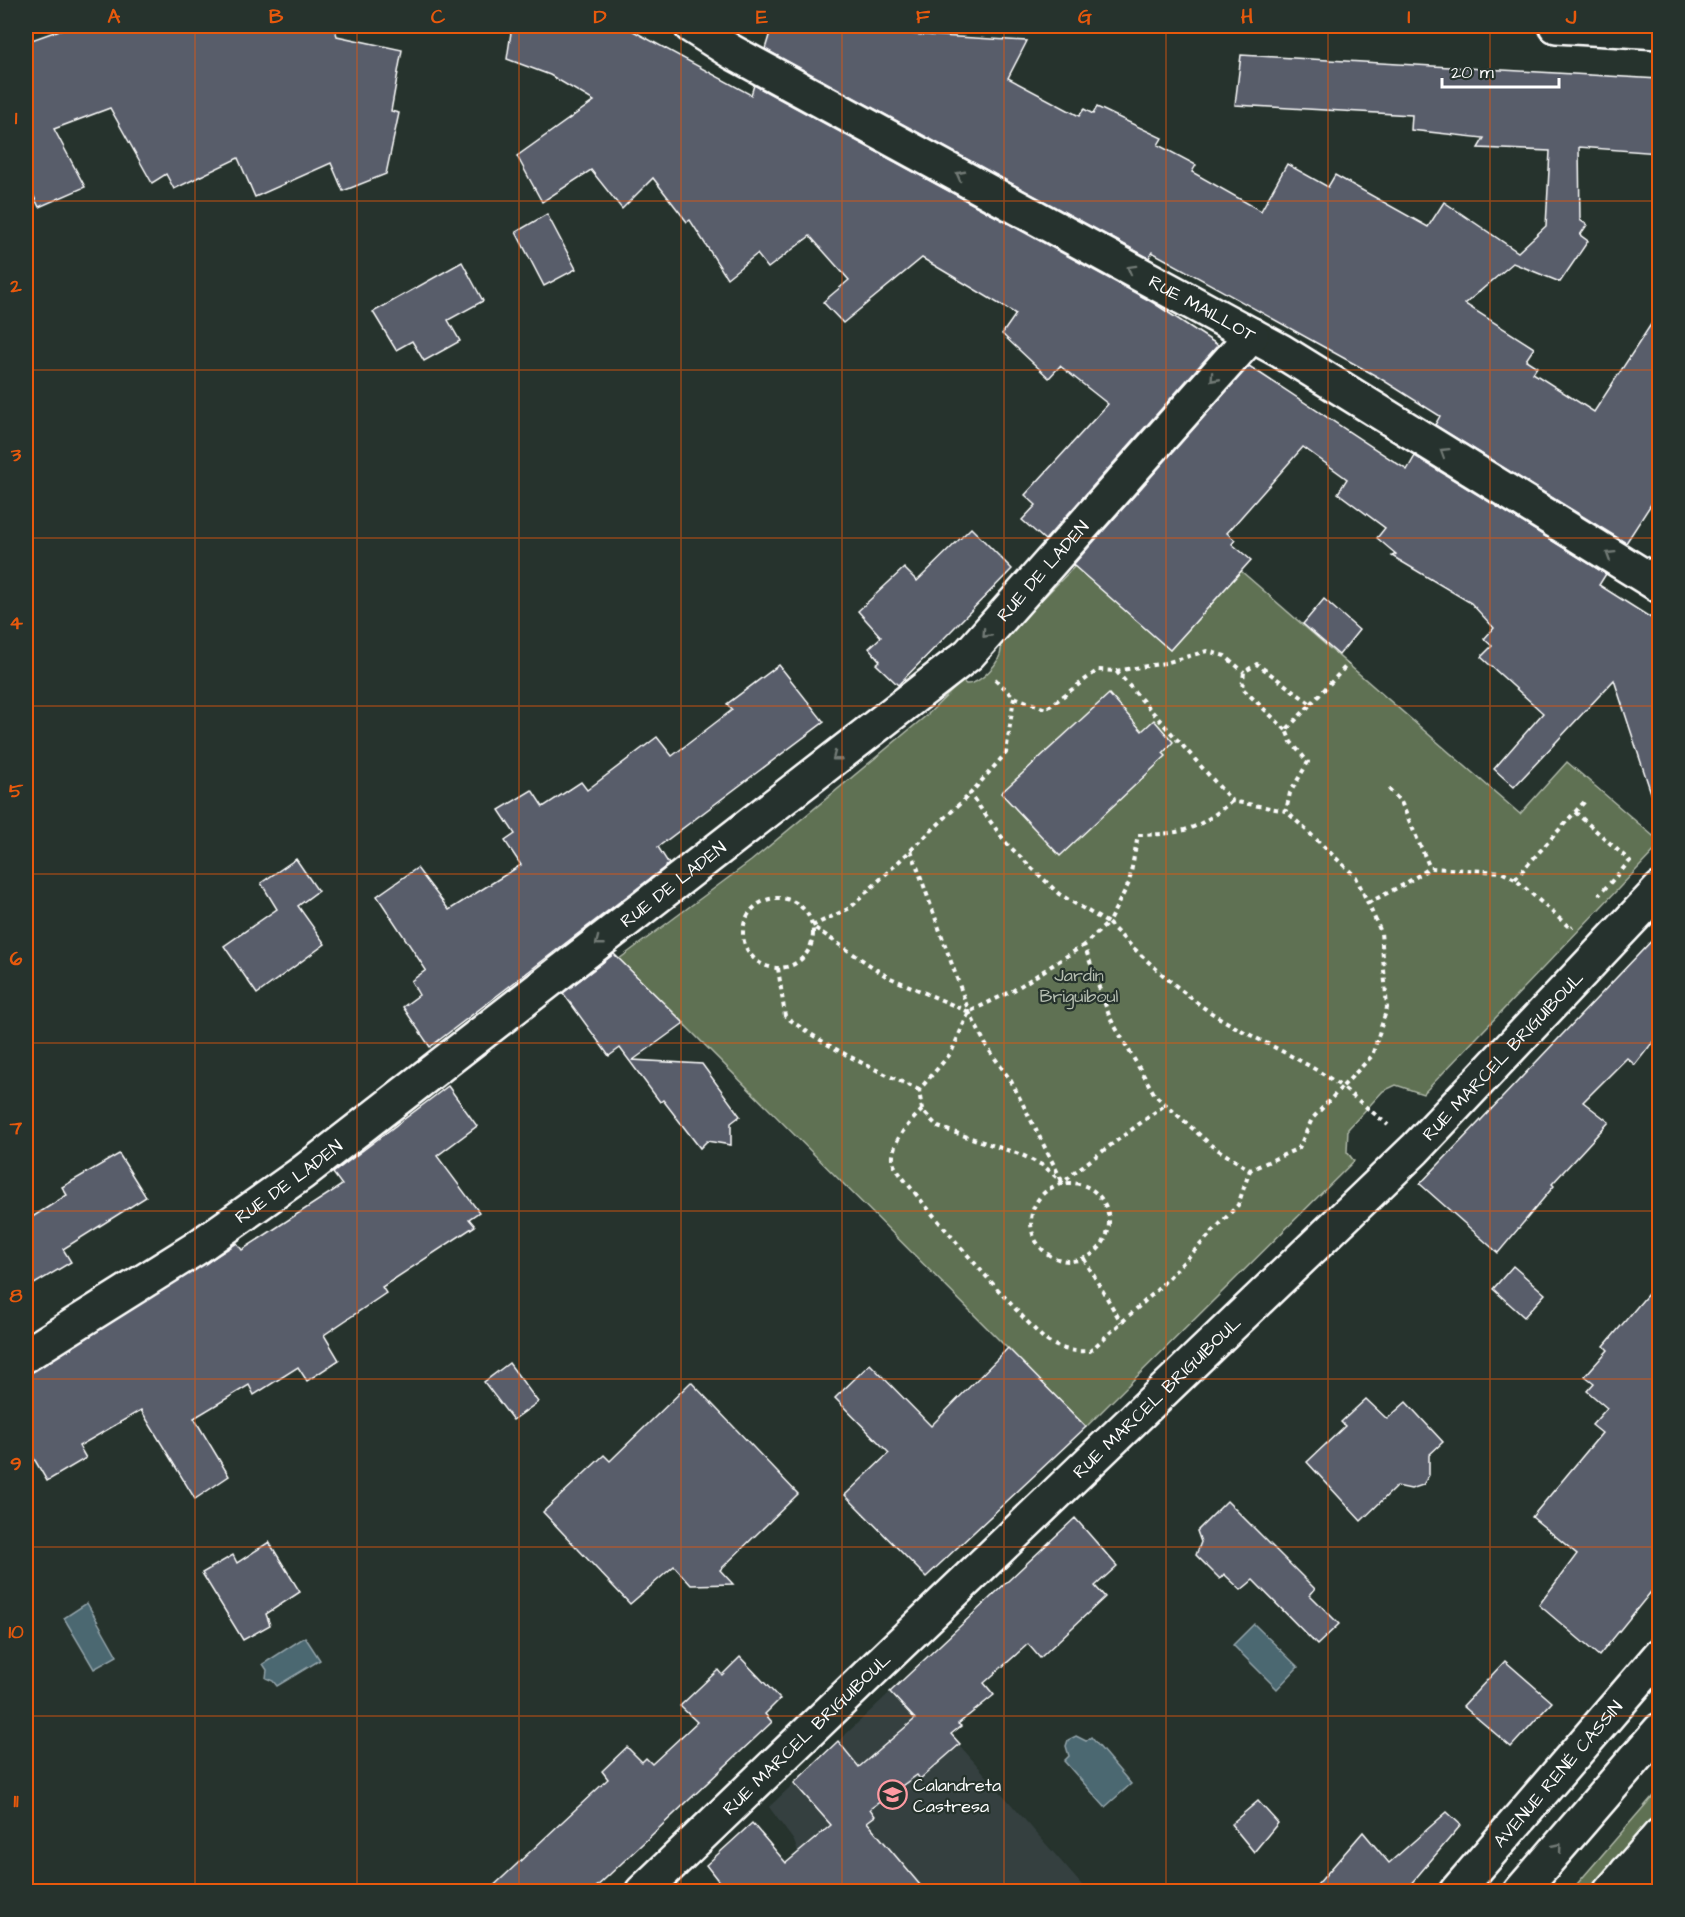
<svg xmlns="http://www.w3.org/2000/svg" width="1685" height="1917" font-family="'Architects Daughter',sans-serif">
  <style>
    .built { fill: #354040 }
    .green { fill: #5f7153; stroke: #afb8a9; stroke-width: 1.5 }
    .water { fill: #4b6771; stroke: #93a4aa; stroke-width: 1.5 }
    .building { fill: #585d6b; stroke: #fff; stroke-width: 1.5 }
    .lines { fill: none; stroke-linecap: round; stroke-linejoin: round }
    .minor-casing { stroke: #fff; stroke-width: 38 }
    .major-casing { stroke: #fff; stroke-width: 38 }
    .path { stroke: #fff; stroke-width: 4; stroke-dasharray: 4.5 4.5; stroke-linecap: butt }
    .minor { stroke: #26332d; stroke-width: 33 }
    .major { stroke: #26332d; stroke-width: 33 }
    .oneway { stroke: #727a76 }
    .grid { fill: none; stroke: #e8590c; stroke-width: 1.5; stroke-opacity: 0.55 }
    .labels { text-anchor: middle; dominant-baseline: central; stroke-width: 4.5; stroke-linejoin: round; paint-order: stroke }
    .street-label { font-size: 18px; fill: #fff; stroke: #26332d }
    .park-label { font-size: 18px; fill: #b7bfb2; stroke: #26332d }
    .poi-label { font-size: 18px; fill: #fff; stroke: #26332d; text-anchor: start }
    .neatline { fill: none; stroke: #e8590c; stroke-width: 2 }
    .grid-label { font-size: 20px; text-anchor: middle; font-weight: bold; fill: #e8590c }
  </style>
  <rect width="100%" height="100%" fill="#26332d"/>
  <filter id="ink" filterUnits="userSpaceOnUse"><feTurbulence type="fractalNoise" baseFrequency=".0167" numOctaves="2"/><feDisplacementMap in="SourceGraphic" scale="12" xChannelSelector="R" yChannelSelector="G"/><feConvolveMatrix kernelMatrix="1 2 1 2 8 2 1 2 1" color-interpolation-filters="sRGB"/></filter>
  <g filter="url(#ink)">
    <polygon class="built" points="903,1680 927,1708 1087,1891 772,1892 765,1883 798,1852 794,1841 769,1807"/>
    <g class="green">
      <path d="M1075,566L1170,650L1241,571L1520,814L1567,762L1659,841V846L1423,1094L1396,1085L1383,1091L1348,1129L1347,1152L1354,1161L1086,1427L619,959L751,861L927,715L962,681L966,684C980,685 1002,661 1001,648L998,644Z"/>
      <polygon points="1659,1789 1659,1891 1571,1891"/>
    </g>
    <g class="water">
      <polygon points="87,1603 117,1656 94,1669 64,1618"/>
      <polygon points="1254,1624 1298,1667 1277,1689 1233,1645"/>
      <polygon points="305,1637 320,1660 277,1686 273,1681 266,1678 267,1670 263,1664"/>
      <polygon points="1076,1736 1086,1741 1091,1737 1131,1784 1105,1807 1064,1761 1069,1756 1066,1746 1068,1740"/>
    </g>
    <g class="building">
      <polygon points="71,26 334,26 337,36 402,50 391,111 399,113 386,174 343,191 331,163 255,197 238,158 174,189 166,174 152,183 110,108 54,129 85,187 39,207 26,180 26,42"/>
      <polygon points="512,26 624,26 751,95 754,85 1152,302 1218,345 1045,540 1022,520 1036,505 1025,495 1108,404 1060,366 1049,378 1002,334 1016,314 922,258 843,323 823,302 849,280 810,236 768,268 757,254 727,278 690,220 687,222 653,178 622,209 591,170 542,202 517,156 594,101 550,75 507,59"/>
      <polygon points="772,26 1027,41 1008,78 1079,116 1084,109 1093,114 1097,107 1162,138 1158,145 1196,165 1192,172 1261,211 1287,164 1328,187 1335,175 1428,227 1444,202 1518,252 1546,226 1550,151 1478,148 1484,138 1411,130 1412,115 1235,105 1241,55 1659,79 1659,153 1579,147 1580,220 1587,225 1580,235 1588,241 1560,282 1513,263 1465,304 1534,348 1526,360 1537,367 1533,373 1594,412 1659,312 1659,492 1626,543 1435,425 1440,416 1378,377 1152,252 1149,258 765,49"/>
      <polygon points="547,214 576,269 544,286 516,232"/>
      <polygon points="462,262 483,301 448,320 460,341 424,361 412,341 396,350 373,312"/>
      <polygon points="1249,366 1407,470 1415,456 1606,574 1599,585 1659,623 1659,798 1653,799 1614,680 1514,787 1494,769 1543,713 1481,657 1492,646 1484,639 1494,628 1471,603 1392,556 1396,554 1377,538 1385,528 1338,493 1347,479 1303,447 1227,533 1235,540 1232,544 1251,560 1170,650 1073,565"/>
      <polygon points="971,528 1012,569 898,685 876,664 880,661 869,648 881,637 858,611 904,568 917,581"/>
      <polygon points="1324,599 1359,630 1339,655 1303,624"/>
      <polygon points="779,665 824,722 658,847 669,864 430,1047 403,1007 419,995 411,981 426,970 377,896 417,868 449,910 521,865 505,841 515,834 499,810 532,790 543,807 581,782 587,790 657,737 672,756 732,710 727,704"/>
      <polygon points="1109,694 1142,731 1154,720 1173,742 1163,753 1166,756 1060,856 1001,793"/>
      <polygon points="296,859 318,891 298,906 325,944 257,994 224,946 277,909 261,883"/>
      <polygon points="1659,933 1659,1034 1635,1065 1627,1058 1583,1102 1609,1122 1552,1184 1554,1186 1498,1253 1420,1184"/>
      <polygon points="614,954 684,1023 633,1060 702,1064 740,1116 731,1123 731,1145 707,1141 700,1148 663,1100 660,1102 620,1048 609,1056 563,993"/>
      <polygon points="448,1086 477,1126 437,1156 479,1212 469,1219 475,1226 382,1287 386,1293 324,1335 339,1360 307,1381 298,1367 254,1395 249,1385 194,1418 229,1476 195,1499 141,1410 79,1446 86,1458 47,1481 26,1445 26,1376 237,1243 242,1250 342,1185 333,1173"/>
      <polygon points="119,1154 146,1197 63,1249 71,1262 26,1289 26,1221 67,1195 62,1187"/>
      <polygon points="1513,1266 1545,1294 1524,1317 1493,1289"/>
      <polygon points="1659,1281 1659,1582 1599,1656 1539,1605 1577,1554 1532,1517 1602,1433 1592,1425 1607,1408 1587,1391 1594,1383 1585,1376 1608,1350 1604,1346"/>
      <polygon points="1008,1348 1086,1427 926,1577 845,1495 889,1453 835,1398 870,1364 931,1426"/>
      <polygon points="509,1363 538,1402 513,1420 484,1382"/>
      <polygon points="691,1382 798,1494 720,1570 733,1584 691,1585 674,1566 630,1604 543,1512 604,1455 610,1461"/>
      <polygon points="1366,1399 1387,1419 1406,1402 1443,1442 1429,1455 1429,1475 1423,1485 1411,1489 1397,1486 1361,1521 1307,1462 1345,1426 1341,1422"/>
      <polygon points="1227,1501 1315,1589 1310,1595 1339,1624 1317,1645 1253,1580 1241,1590 1224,1574 1220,1579 1196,1555 1201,1542 1197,1531"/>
      <polygon points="1075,1518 1117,1566 1095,1586 1105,1597 1040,1658 1028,1644 984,1683 994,1695 958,1724 961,1726 951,1734 960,1744 920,1779 917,1775 870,1809 875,1816 867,1822 926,1892 727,1892 706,1865 752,1823 786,1863 831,1825 794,1783 838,1741 859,1767 915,1719 890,1692"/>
      <polygon points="269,1542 300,1592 266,1614 270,1625 243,1640 202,1573 233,1555 237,1563"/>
      <polygon points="740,1657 780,1699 765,1714 772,1722 591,1892 487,1892 608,1779 602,1771 627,1747 642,1762 646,1758 652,1764 697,1722 680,1706 718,1670 722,1675"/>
      <polygon points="1505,1661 1552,1702 1511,1747 1463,1706"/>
      <polygon points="1258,1801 1278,1823 1254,1852 1231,1824"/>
      <polygon points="1447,1812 1461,1825 1409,1886 1413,1892 1311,1892 1363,1832 1389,1863"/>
    </g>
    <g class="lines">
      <defs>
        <g id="minor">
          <path id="s1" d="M691,26L732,52L1281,351L1660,586"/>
          <path id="s2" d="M26,1355L195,1249L302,1173L969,654L1252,335"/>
          <polyline points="1627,1872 1650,1892"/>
          <path id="s3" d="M642,1892L1415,1149L1660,889"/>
          <polyline points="1610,1892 1660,1835"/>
        </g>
        <g id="major">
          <polyline points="1556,26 1660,32"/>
          <path id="s4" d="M1456,1892L1660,1655"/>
          <polyline points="1520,1892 1660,1730"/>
        </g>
      </defs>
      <use href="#minor" class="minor-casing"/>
      <use href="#major" class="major-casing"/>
      <g class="path">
        <polyline points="1116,671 1165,663 1207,651 1225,656 1244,672"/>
        <polyline points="995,679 1014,697 1046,709 1098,670 1116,671 1232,801 1286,811 1356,877 1381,932 1387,1008 1372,1056 1342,1087 1388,1125"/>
        <path d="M1014,697L1006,753L970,794L1007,844L1059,894L1108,923L1084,945L1110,1018L1155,1095L1212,1146L1250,1170L1299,1148L1312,1119L1342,1087C1300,1056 1251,1039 1207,1010C1172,985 1138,953 1108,923L1129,883L1138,835C1184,834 1197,830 1232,801"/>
        <polyline points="1311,704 1348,664"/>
        <polyline points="1286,730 1242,688 1244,672 1257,664 1311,704 1286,730 1291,742 1308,762 1290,793 1286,811"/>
        <polyline points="1389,789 1401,802 1430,868"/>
        <polyline points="1575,812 1587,799"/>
        <polyline points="911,850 969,1012 987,1047 1011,1081 1062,1181"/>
        <polyline points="1515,879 1575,812 1630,861 1599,895"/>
        <circle cx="778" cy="933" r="35"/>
        <polyline points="1368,903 1403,885 1430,868 1501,872 1515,879 1570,928 1573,926"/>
        <polyline points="1084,945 1014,990 969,1012 951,1053 919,1090 922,1110 938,1127 1022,1155 1044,1166 1063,1183 1076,1171 1166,1104"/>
        <path d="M778,968L785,1016C827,1048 872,1068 919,1090"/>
        <polyline points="969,1012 886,976 812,926 850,908 970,794"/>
        <path d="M922,1110C909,1123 888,1144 894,1165C899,1178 1032,1331 1047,1341C1062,1350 1073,1352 1090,1351L1155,1292L1238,1205L1250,1170"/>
        <circle cx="1070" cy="1222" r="39"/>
        <polyline points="1084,1259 1121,1322"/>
      </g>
      <use href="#minor" class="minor"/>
      <use href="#major" class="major"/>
    </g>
    <defs><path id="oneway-chevron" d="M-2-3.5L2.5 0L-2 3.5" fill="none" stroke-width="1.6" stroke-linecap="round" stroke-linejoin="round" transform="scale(1.5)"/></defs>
    <g class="oneway">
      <use href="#oneway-chevron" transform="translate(960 175) rotate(-152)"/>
      <use href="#oneway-chevron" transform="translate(1131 269) rotate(-151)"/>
      <use href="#oneway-chevron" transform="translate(1214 378) rotate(132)"/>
      <use href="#oneway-chevron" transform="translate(1444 452) rotate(-148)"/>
      <use href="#oneway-chevron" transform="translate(1610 555) rotate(-148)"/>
      <use href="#oneway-chevron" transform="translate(986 634) rotate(132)"/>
      <use href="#oneway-chevron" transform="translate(836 757) rotate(142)"/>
      <use href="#oneway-chevron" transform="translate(599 942) rotate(142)"/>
      <use href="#oneway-chevron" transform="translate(1558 1847) rotate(-49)"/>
    </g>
  </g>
  <path class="grid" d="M195,26V1892M357,26V1892M519,26V1892M681,26V1892M842,26V1892M1004,26V1892M1166,26V1892M1328,26V1892M1490,26V1892M26,201H1660M26,370H1660M26,538H1660M26,706H1660M26,874H1660M26,1043H1660M26,1211H1660M26,1379H1660M26,1547H1660M26,1716H1660"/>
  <defs>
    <symbol id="school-ring" viewBox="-11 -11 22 22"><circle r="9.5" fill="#26332d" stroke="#ff9aa2" stroke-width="1.5"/><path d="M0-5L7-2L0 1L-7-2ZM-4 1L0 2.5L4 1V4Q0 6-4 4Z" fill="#ff9aa2"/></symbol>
  </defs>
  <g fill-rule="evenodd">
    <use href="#school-ring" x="876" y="1778" width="33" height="33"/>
  </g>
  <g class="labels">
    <g class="street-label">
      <text stroke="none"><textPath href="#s1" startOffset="584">RUE MAILLOT</textPath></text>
      <text stroke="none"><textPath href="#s2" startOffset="1287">RUE DE LADEN</textPath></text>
      <text stroke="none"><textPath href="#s2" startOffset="801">RUE DE LADEN</textPath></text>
      <text stroke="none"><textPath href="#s3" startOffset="1200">RUE MARCEL BRIGUIBOUL</textPath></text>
      <text stroke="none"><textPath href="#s2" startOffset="315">RUE DE LADEN</textPath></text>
      <text stroke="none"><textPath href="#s3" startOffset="714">RUE MARCEL BRIGUIBOUL</textPath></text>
      <text stroke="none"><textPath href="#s3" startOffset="228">RUE MARCEL BRIGUIBOUL</textPath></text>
      <text stroke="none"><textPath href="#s4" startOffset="156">AVENUE RENÉ CASSIN</textPath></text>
    </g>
    <g class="park-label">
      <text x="1079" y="975">Jardin<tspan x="1079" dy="21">Briguiboul</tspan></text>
    </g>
    <g class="poi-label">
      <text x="913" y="1785">Calandreta<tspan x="913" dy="21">Castresa</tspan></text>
    </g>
  </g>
  <rect width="1685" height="1917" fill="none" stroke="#26332d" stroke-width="66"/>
  <path d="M1442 78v9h117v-9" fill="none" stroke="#ffffff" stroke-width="3"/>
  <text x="1451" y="78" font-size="18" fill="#ffffff" stroke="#26332d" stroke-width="4.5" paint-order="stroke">20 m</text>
  <rect x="33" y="33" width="1619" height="1851" class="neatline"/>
  <g class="grid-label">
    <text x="114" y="23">A</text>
    <text x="276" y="23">B</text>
    <text x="438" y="23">C</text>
    <text x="600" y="23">D</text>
    <text x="762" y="23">E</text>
    <text x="923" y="23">F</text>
    <text x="1085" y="23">G</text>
    <text x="1247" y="23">H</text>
    <text x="1409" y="23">I</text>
    <text x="1571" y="23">J</text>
    <text x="16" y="124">1</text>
    <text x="16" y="292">2</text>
    <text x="16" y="461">3</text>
    <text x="16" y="629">4</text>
    <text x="16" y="797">5</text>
    <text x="16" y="965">6</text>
    <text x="16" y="1134">7</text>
    <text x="16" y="1302">8</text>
    <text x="16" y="1470">9</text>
    <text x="16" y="1638">10</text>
    <text x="16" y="1807">11</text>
  </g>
</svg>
